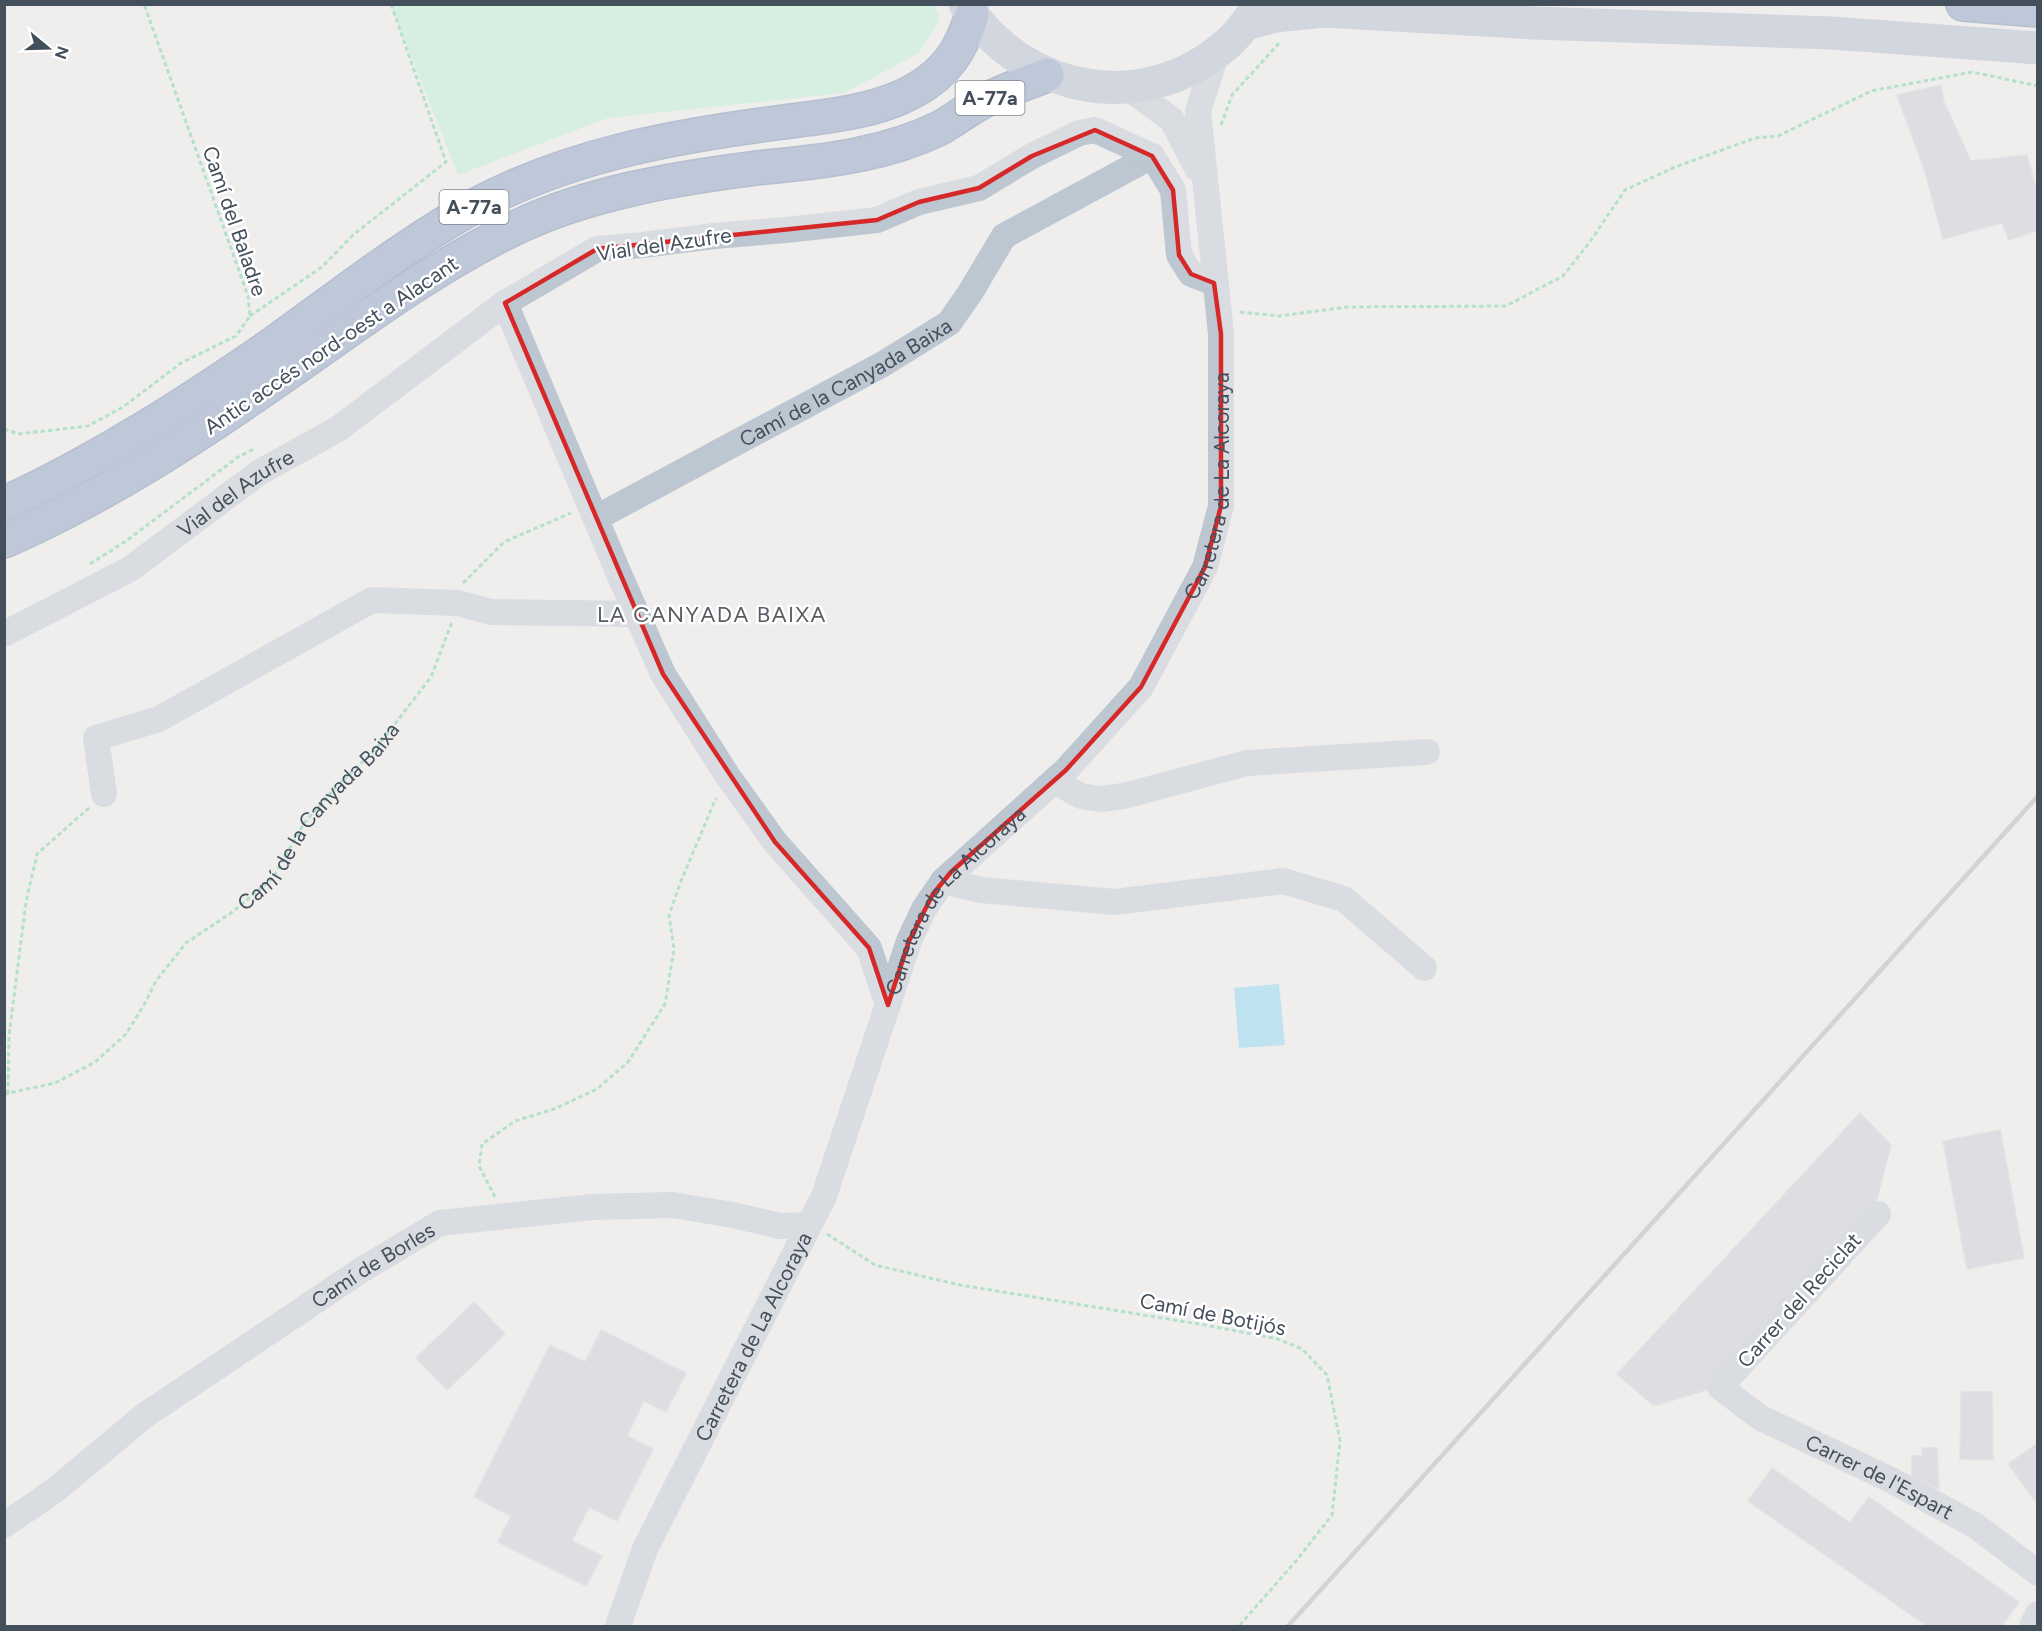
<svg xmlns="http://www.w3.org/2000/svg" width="2042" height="1631" font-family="Figtree,sans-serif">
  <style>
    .green { fill: #b7f2d1 }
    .water { fill: #80d4f3 }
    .building { fill: #c8cbd4; stroke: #d0d3da; stroke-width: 1.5 }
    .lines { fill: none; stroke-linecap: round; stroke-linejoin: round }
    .highway-casing { stroke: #6b87ad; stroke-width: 36 }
    .path { stroke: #6cd3a6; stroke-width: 3; stroke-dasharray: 4.5 3; stroke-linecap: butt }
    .minor { stroke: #bcc7d1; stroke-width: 26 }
    .major { stroke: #aabacf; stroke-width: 33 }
    .highway { stroke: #809cc1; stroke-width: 33 }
    .rail { stroke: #afb2b8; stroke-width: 4.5 }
    .marked { fill: none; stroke: #d62828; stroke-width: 4.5; stroke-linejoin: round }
    .labels { text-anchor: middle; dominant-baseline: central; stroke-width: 5; stroke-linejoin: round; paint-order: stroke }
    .shield { fill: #fff; stroke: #7c848d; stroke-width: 1.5 }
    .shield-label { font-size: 20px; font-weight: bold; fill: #444f5c }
    .street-label { font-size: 21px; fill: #444f5c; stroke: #fff }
    .neighbourhood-label { font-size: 22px; letter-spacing: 1.5px; fill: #595d63; stroke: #fff }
  </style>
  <rect width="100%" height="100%" fill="#f0eded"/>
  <polygon class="green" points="934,4 940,19 919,53 844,93 608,118 458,175 391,5"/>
  <polygon class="water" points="1279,984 1285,1045 1239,1048 1234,988"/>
  <g class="building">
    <polygon points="1941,85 1944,102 1971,161 2027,155 2038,196 2038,230 2009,240 2002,223 1943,239 1925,172 1897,95"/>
    <polygon points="1860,1113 1891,1145 1876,1203 1706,1390 1654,1406 1617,1374"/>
    <polygon points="2000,1130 2024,1258 1967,1269 1943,1141"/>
    <polygon points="474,1302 505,1334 447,1390 416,1358"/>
    <polygon points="601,1330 686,1373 666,1412 644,1401 627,1436 653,1449 617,1521 589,1507 572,1541 602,1556 586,1586 498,1542 511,1516 474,1497 550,1345 585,1362"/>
    <polygon points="1961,1392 1992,1392 1993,1460 1960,1459"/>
    <polygon points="2038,1443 2038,1505 2008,1464"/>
    <polygon points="1922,1448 1937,1448 1939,1489 1912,1478 1912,1456 1923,1456"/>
    <polygon points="1772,1468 1850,1523 1869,1497 2019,1602 2002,1626 1927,1626 1748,1501"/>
  </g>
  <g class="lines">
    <defs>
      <g id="highway">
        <polyline points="1963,4 2038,10"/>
        <path d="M4,504C99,460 188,403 273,344C343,294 410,240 486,200C577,154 676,136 776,123C841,114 930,110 962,41C966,33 969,24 972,15"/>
        <path d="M4,541C105,497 199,435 289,372C362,321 434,267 515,228C587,193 677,178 757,168C792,164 826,162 861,154C886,149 915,140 938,129C952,122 964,112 978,104C1000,92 1024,84 1047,75"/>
      </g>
    </defs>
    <use href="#highway" class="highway-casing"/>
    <g class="path">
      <polyline points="1221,125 1232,95 1281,41"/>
      <polyline points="1240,312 1279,316 1348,307 1506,306 1563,276 1589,243 1625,190 1675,167 1755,138 1778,136 1871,91 1972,72 2038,86"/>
      <polyline points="250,316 322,267 353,235 446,162 391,4"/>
      <polyline points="4,429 18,434 88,426 123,407 181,363 236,336 250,316 248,296 144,4"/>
      <polyline points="90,564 126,541 238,457 254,449"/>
      <polyline points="463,583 504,542 571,513"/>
      <path id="s1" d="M4,1094L55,1083L95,1062L126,1034L144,1005L156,981L186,943L231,913L273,878L304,823L337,786L374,751L431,677L452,622"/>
      <polyline points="8,1094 9,1036 26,902 37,854 90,807"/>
      <polyline points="495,1197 479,1166 482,1144 515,1121 554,1109 597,1089 628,1062 665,1004 674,949 669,915 681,881 716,798"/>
      <polyline points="827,1234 875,1265 960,1285 1205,1325 1278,1339 1302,1349 1327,1375 1340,1441 1332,1515 1296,1561 1239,1626"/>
    </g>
    <g class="minor">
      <polyline points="1127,87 1172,120 1197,168"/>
      <polyline points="505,303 616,567 663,674 727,775 775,842 869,948 888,1005"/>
      <path id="s2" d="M596,518L883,364L949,323L970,293L1004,236L1152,156"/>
      <path id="s3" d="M4,634L130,569L260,472L338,429L505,303L597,249L643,245L714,236L786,230L877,220L919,202L979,188L1032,156L1079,133L1095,130L1152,156L1173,190L1179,255L1191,274L1214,283"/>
      <polyline points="1056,779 1065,787 1081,796 1101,799 1124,796 1247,763 1427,752"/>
      <polyline points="104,794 96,738 159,719 372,600 458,603 491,612 637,614"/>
      <polyline points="943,881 981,890 1115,902 1283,881 1344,899 1424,968"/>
      <path id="s4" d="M1878,1214L1720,1387L1759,1417L1891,1480L1976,1526L2038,1573"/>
      <path id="s5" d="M4,1525L54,1491L144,1416L363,1269L440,1223L593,1207L673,1205L733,1215L780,1226L809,1225"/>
      <path id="s6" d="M618,1626L645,1549L824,1196L909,941L924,909L943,881L1066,770L1141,687L1205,567L1221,506V334L1198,111L1217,52"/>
      <polyline points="2032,1626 2038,1614"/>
    </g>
    <g class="major">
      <path d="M965,4C1024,94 1144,117 1227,44C1240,33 1249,19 1259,5"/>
      <polyline points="1246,24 1275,16 1324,11 1534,23 1832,33 2038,48"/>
    </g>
    <use href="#highway" class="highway"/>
    <polyline class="rail" points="1288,1626 2038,796"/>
  </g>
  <path d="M0 0H2042V1631H0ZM1095,130L1152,156L1173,190L1179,255L1191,274L1214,283L1221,334V506L1205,567L1141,687L1066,770L951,872L933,894L909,941L888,1005L869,948L775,842L663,674L505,303L597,249L877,220L919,202L979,188L1032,156Z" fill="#f0eded" fill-opacity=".55" fill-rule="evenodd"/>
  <path class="marked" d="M1095,130L1152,156L1173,190L1179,255L1191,274L1214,283L1221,334V506L1205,567L1141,687L1066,770L951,872L933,894L909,941L888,1005L869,948L775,842L663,674L505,303L597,249L877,220L919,202L979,188L1032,156Z"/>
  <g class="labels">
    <g class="shield">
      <rect x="955.5" y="81" width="69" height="34" rx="4.5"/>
      <rect x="439.5" y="190" width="69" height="34" rx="4.5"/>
    </g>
    <g class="shield-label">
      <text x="990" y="98">A-77a</text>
      <text x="474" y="207">A-77a</text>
    </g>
    <g class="street-label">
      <text transform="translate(235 221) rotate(71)">Camí del Baladre</text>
      <text transform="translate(664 244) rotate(-8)">Vial del Azufre</text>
      <text transform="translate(331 345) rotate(-34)">Antic accés nord-oest a Alacant</text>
      <text stroke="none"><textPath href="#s2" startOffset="284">Camí de la Canyada Baixa</textPath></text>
      <text stroke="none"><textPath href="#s6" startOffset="1310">Carretera de La Alcoraya</textPath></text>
      <text stroke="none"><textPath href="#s3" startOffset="272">Vial del Azufre</textPath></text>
      <text stroke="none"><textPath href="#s1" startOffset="434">Camí de la Canyada Baixa</textPath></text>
      <text stroke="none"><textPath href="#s6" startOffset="806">Carretera de La Alcoraya</textPath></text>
      <text stroke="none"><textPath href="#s5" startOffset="452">Camí de Borles</textPath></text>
      <text transform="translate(1799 1300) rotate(-48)">Carrer del Reciclat</text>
      <text transform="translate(1213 1314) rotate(11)">Camí de Botijós</text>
      <text stroke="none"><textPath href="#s6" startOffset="320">Carretera de La Alcoraya</textPath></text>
      <text stroke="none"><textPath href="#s4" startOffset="418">Carrer de l'Espart</textPath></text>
    </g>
    <g class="neighbourhood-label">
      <text x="712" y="614">LA CANYADA BAIXA</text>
    </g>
  </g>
  <rect width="2042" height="1631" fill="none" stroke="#444f5c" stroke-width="12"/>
  <g transform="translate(48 48) rotate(109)" stroke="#ffffff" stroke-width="4.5" paint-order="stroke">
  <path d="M0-4.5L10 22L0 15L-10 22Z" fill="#444f5c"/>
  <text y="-9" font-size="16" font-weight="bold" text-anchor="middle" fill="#444f5c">N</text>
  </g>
</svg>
